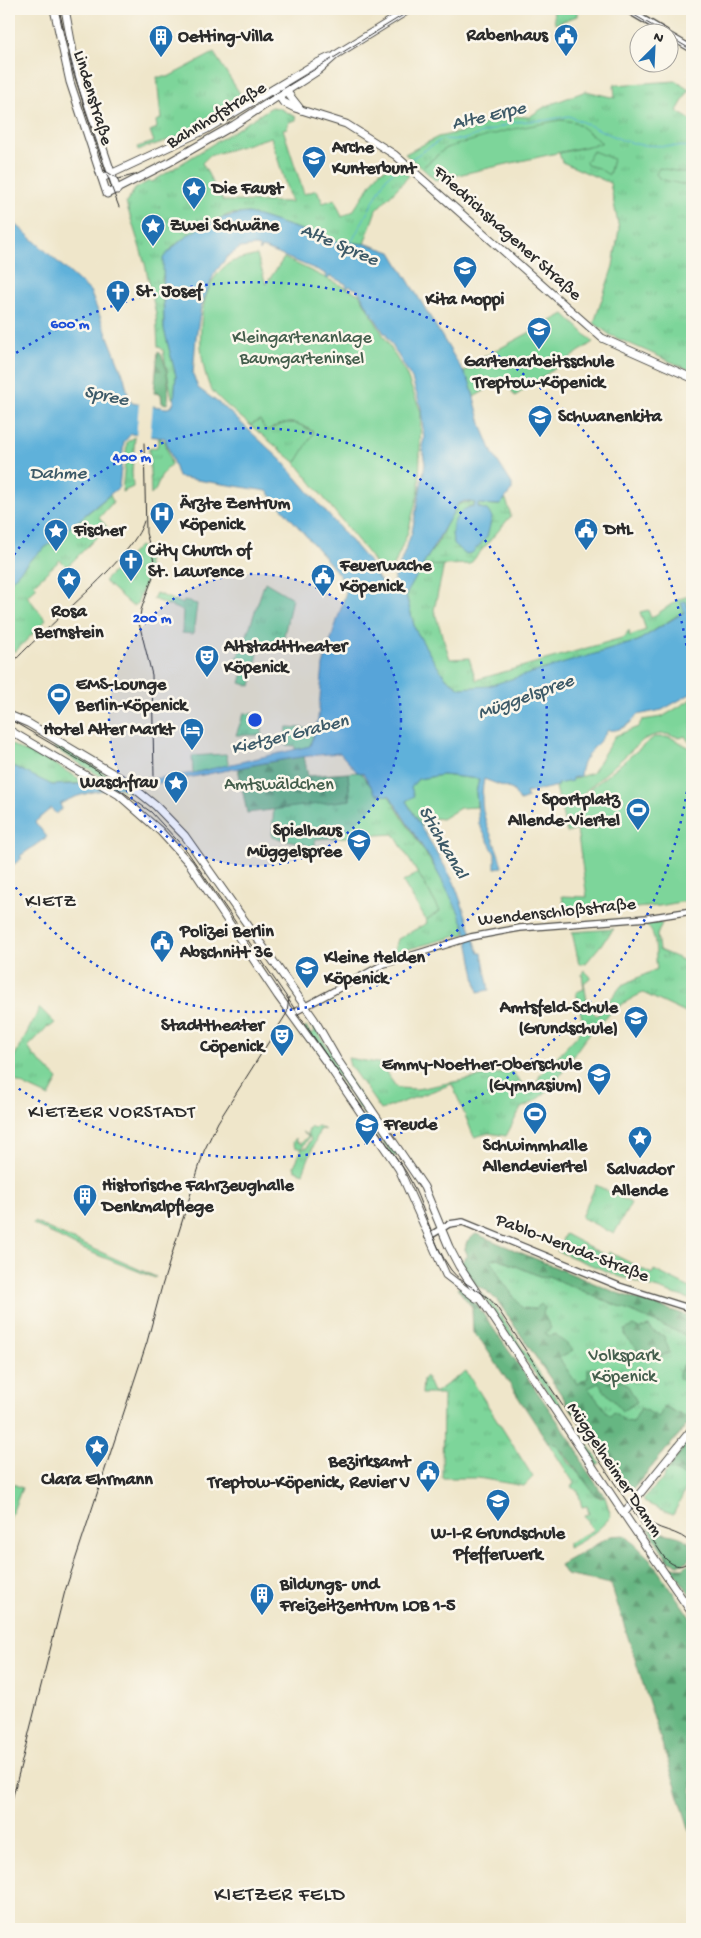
<svg xmlns="http://www.w3.org/2000/svg" width="701" height="1938" font-family="'Gochi Hand',sans-serif">
  <style>
    .grass { fill: url(#grass-tufts); stroke: #548062; fill-rule: evenodd }
    .forest { fill: url(#forest-firs); stroke: #487056 }
    .wetland { fill: url(#wetland-marsh); stroke: #548062 }
    .garden { fill: #7dd59a; stroke: #548062 }
    .water { fill: #5fb1da; stroke: #456e82; fill-rule: evenodd }
    .pier { fill: #efe6ca }
    .lines { fill: none; stroke-linecap: round; stroke-linejoin: round }
    .stream { stroke: #5fb1da; stroke-width: 1 }
    .tertiary-casing { stroke: #484743; stroke-width: 8 }
    .secondary-casing { stroke: #484743; stroke-width: 9 }
    .tertiary { stroke: #fff; stroke-width: 5.5 }
    .secondary { stroke: #fff; stroke-width: 7 }
    .tram { stroke: #2b2b2b; stroke-width: 1 }
    .ring { fill: none; stroke: #1d4ed8; stroke-width: 2.5; stroke-dasharray: 2.5 5 }
    .labels { text-anchor: middle; dominant-baseline: central; stroke-width: 5; stroke-linejoin: round; paint-order: stroke }
    .poi-label { font-size: 18px; font-weight: bold; fill: #2b2b2b; stroke: #fbf7ec; text-anchor: start }
    .street-label { font-size: 18px; fill: #2b2b2b; stroke: #fbf7ec }
    .park-label { font-size: 18px; fill: #445e4c; stroke: #fbf7ec }
    .water-label { font-size: 19px; font-style: italic; fill: #3d5a68; stroke: #fbf7ec }
    .neighbourhood-label { font-size: 19px; letter-spacing: 1px; fill: #2b2b2b; stroke: #fbf7ec }
    .quarter-label { font-size: 20px; letter-spacing: 1px; fill: #2b2b2b; stroke: #fbf7ec }
    .centre { fill: #1d4ed8; stroke: #fbf7ec; stroke-width: 2.5 }
    .ring-label { font-size: 15px; text-anchor: middle; font-weight: bold; fill: #1d4ed8; stroke: #fbf7ec; stroke-width: 5; stroke-linejoin: round; paint-order: stroke }
  </style>
  <defs>
    <pattern id="grass-tufts" width="24" height="20" patternUnits="userSpaceOnUse" patternTransform="scale(1.25)"><rect width="24" height="20" fill="#7dd59a"/><path d="M3 7l-1-3M5 7V3M7 7l1-3M15 17l-1-3M17 17v-4M19 17l1-3" fill="none" stroke="#6cb785"/></pattern>
    <pattern id="forest-firs" width="22" height="20" patternUnits="userSpaceOnUse" patternTransform="scale(1.25)"><rect width="22" height="20" fill="#66b682"/><path d="M5 1l3.5 6h-7zM16 11l3.5 6h-7z" fill="#54946b"/></pattern>
    <pattern id="wetland-marsh" width="20" height="14" patternUnits="userSpaceOnUse" patternTransform="scale(1.25)"><rect width="20" height="14" fill="#7dd59a"/><path d="M1 5h8M5 5V1M11 12h8M15 12V8" fill="none" stroke="#6cb785"/></pattern>
  </defs>
  <rect width="100%" height="100%" fill="#fbf7ec"/>
  <filter id="ink" filterUnits="userSpaceOnUse"><feTurbulence type="fractalNoise" baseFrequency=".02" numOctaves="2"/><feDisplacementMap in="SourceGraphic" scale="10" xChannelSelector="R" yChannelSelector="G"/><feConvolveMatrix kernelMatrix="1 2 1 2 8 2 1 2 1" color-interpolation-filters="sRGB"/></filter>
  <filter id="wash" filterUnits="userSpaceOnUse"><feTurbulence type="fractalNoise" baseFrequency=".0096" numOctaves="4" result="noise"/><feDisplacementMap in="SourceGraphic" scale="20" xChannelSelector="R" yChannelSelector="G"/><feGaussianBlur stdDeviation="1.12" result="paint"/><feColorMatrix in="noise" values="0 0 0 0 0 0 0 0 0 0 0 0 0 0 0 0 0 1.4 0 .05"/><feComposite in="paint" operator="in"/></filter>
  <g filter="url(#wash)">
    <rect width="100%" height="100%" fill="#efe6ca"/>
    <g class="grass">
      <polygon points="553,9 577,9 577,16 555,24"/>
      <polygon points="214,53 244,100 178,137 138,150 137,147 154,142 150,131 157,128 156,121 161,119 157,77 168,77"/>
      <polygon points="676,81 689,90 677,111 692,121 692,371 610,335 594,323 613,266 619,229 610,183 562,162 559,153 602,143 446,148 422,168 405,154 438,137 475,129 491,120 508,116 529,117 546,106 586,91 615,98 614,85"/>
      <path d="M272,107L279,108L296,117V120L289,122L287,128L283,129L304,194L317,190L323,203L335,199L342,217L353,211L379,172L396,164L409,176L376,210L364,244L336,241L249,213L230,214L205,225L181,240L171,249L162,279L164,329L176,376L174,399L172,398L163,350L158,346L156,314L145,264L126,203L135,189L149,181L152,182ZM271,137L291,202L223,201L202,163L209,156Z"/>
      <path d="M260,420L267,431C288,420 294,420 315,433L296,463L250,425Z"/>
      <polygon points="135,437 132,472 133,487 122,492 127,442"/>
      <polygon points="159,438 165,441 171,464 161,476 156,489 151,495 149,449 157,447"/>
      <polygon points="110,495 113,502 99,518 107,527 67,567 60,560 34,584 37,587 27,596 46,620 15,652 9,647 9,583 30,560"/>
      <polygon points="139,546 146,551 149,572 137,604 132,606 104,581"/>
      <polygon points="444,565 434,610 450,659 469,658 476,680 625,637 628,631 630,631 629,636 646,630 640,612 648,610 651,618 679,599 692,595 692,607 688,609 681,602 684,611 638,641 488,687 460,688 447,679 435,663 415,629 406,595 421,566"/>
      <polygon points="265,582 292,598 281,650 247,644 245,641"/>
      <polygon points="156,593 183,604 184,601 197,604 193,634 182,633 183,611 153,599"/>
      <polygon points="244,713 262,715 262,735 236,735"/>
      <polygon points="287,727 315,729 310,746 295,750 295,746 285,745"/>
      <polygon points="9,743 23,751 38,754 86,783 51,785 9,768"/>
      <polygon points="56,743 137,793 123,790 54,748"/>
      <path d="M360,772L376,793L387,795L391,799C405,825 468,910 465,934L393,953L398,939L427,923L426,920L440,911L394,834L315,839V850H312L305,844L272,837L274,804L350,800L348,773Z"/>
      <path d="M658,922L662,923L657,935L659,950L692,964V1016L643,993C624,1001 605,1016 591,1032C565,1061 559,1092 521,1108L506,1136L489,1133L474,1137L452,1084L381,1110L350,1066L348,1058L383,1064L387,1074L397,1088L417,1089L511,1071L527,1089L538,1080L540,1075L584,1028L576,992L584,989L582,974L584,970L591,977L584,983L588,1007L597,1016L622,985L657,969C654,955 660,931 642,923Z"/>
      <polygon points="614,929 586,963 579,964 572,932"/>
      <polygon points="40,1008 55,1023 50,1027 48,1026 28,1047 33,1055 58,1079 49,1097 17,1082 11,1076 11,1063"/>
      <polygon points="312,1023 398,1154 394,1157 304,1029 306,1027 311,1034 315,1031 310,1024"/>
      <polygon points="311,1126 313,1129 318,1126 325,1130 320,1129 303,1173 295,1170 294,1166 302,1149 295,1147 293,1142 296,1138 296,1141 301,1144 308,1136 302,1132 309,1137 302,1148 307,1148 311,1139 307,1133"/>
      <polygon points="596,1185 631,1203 614,1234 581,1217"/>
      <polygon points="34,1222 156,1277 155,1278 75,1246 33,1224"/>
      <polygon points="476,1234 617,1293 692,1317 692,1419 633,1489 625,1488 497,1300 485,1290 475,1285 461,1262 468,1256 465,1249 467,1241"/>
      <polygon points="565,1234 607,1256 609,1252 652,1274 654,1270 692,1289 692,1300 618,1276 557,1251"/>
      <polygon points="480,1292 492,1303 600,1463 597,1466"/>
      <polygon points="466,1371 533,1477 524,1486 478,1478 442,1478 443,1396 441,1394 422,1394 423,1379 426,1376 433,1392 436,1392"/>
      <polygon points="692,1433 692,1477 673,1515 644,1502 644,1498 664,1478 663,1477"/>
      <path d="M547,1441L557,1445L569,1463L600,1498L605,1497L611,1516C599,1531 585,1540 568,1548V1543L593,1530L584,1515L589,1514L587,1506L582,1507L578,1491L571,1487L574,1483Z"/>
    </g>
    <g class="forest">
      <path d="M158,351C167,357 171,396 167,404L162,403L161,394L154,393Z"/>
      <polygon points="304,756 308,776 348,773 350,800 247,813 238,768"/>
      <path d="M476,1234L617,1293L692,1317V1338L548,1276L544,1278L497,1258L491,1260L501,1279L522,1308L535,1309L541,1304L545,1308L543,1313L551,1328L545,1333L550,1336L556,1334C561,1342 568,1343 573,1350L559,1358L577,1384L588,1378V1369L598,1368L627,1384L637,1402L622,1411C615,1400 605,1394 599,1383L588,1388L610,1416L614,1412L625,1421L633,1422L641,1408L659,1417L664,1406L691,1420L633,1489L625,1488L497,1300L485,1290L475,1285L461,1262L468,1256L465,1249L467,1241Z"/>
      <polygon points="459,1287 470,1295 577,1449 584,1466 605,1497 596,1496 562,1451 555,1444 547,1441 482,1342 473,1333 472,1307 457,1288"/>
      <polygon points="633,1326 639,1329 649,1326 654,1332 664,1336 670,1353 655,1357 635,1354 637,1348 625,1336 625,1330"/>
      <polygon points="692,1350 692,1388 679,1378 679,1373"/>
      <polygon points="692,1437 692,1476 691,1478 669,1469"/>
      <path d="M648,1528C661,1536 685,1532 692,1547C692,1556 689,1564 678,1564L668,1560Z"/>
      <polygon points="625,1535 650,1559 692,1620 692,1830 690,1831 611,1584 566,1575 560,1565 611,1536"/>
      <polygon points="692,1561 692,1597 671,1567 683,1568"/>
    </g>
    <path class="wetland" d="M506,499L511,516L470,564L421,566C427,557 434,549 439,540C449,522 449,498 475,503L474,506L468,507L452,534L455,544L465,554L478,504L500,505Z"/>
    <g class="garden">
      <polygon points="560,120 575,122 602,143 435,180 422,168 446,148 509,130"/>
      <polygon points="593,151 613,159 609,175 598,168 587,165 586,162"/>
      <polygon points="659,168 686,173 690,176 690,181 685,185 660,179 656,174"/>
      <path d="M257,255L266,284L284,258L359,294L406,374L421,412L419,490L408,532L391,573L381,574L370,556L296,463L314,432C294,420 288,420 266,431L260,420L250,425C240,416 213,396 209,385C196,352 195,286 228,264C235,259 248,258 257,255Z"/>
      <polygon points="564,314 593,342 515,396 504,379 474,397 470,383 463,372 483,362 482,358"/>
      <polygon points="240,650 258,653 251,686 240,683 246,663 237,660"/>
      <path d="M692,699V744L689,742L685,736L680,738C665,732 657,733 643,740L579,797L581,806L590,789L654,737H670L692,749V900L659,906L566,914L562,896L587,897L577,830L567,833L556,787L557,784L592,773L615,736L638,727L642,720L662,717Z"/>
      <polygon points="226,754 229,766 193,773 192,756"/>
      <polygon points="442,775 479,779 476,792 477,807 460,808 442,819 434,818 421,826 406,801 413,796 411,787 418,779"/>
      <polygon points="418,873 440,911 426,920 403,882"/>
      <polygon points="9,1482 22,1488 9,1521"/>
    </g>
    <path class="water" d="M249,213L336,241L367,244L391,252L470,383L482,427L493,454L512,484V490L500,505L478,504V507L487,510L492,517L487,537L472,553L465,554C461,551 456,547 454,543C448,528 457,508 474,506L475,503L465,501L458,504L406,595L415,629L435,663L447,679L460,688L488,686L638,641L684,612L681,602L686,601L688,608L692,607V693L662,710L637,715C632,724 619,732 608,730C598,746 581,756 580,776L572,778V781L557,784L558,786L526,793L528,798L520,801L513,790L484,779C476,820 494,831 502,867L495,868V854L479,824L476,792L479,779L442,775L418,779L411,787L414,796L406,801L454,882L479,953H482L489,990L478,992L466,930L458,911L432,862L390,796L376,794L363,773L357,772L340,753C279,757 220,773 159,783C125,789 90,787 60,804L62,809L56,814L51,808L35,822L47,837L20,856L22,858L9,868V768L15,767L52,785L132,782L193,773L310,746L318,719L323,665L346,592L344,581L321,553L267,491L178,477L165,438L131,434L124,442L119,487L30,560L9,583V218L90,291L124,377L129,399L132,403L167,408L171,407L174,402L176,376L164,329L163,258C185,233 215,215 249,213ZM255,246L259,247L260,251L261,248L266,249L320,271L327,275L326,278L328,279L330,276L346,284L347,289L349,286L358,290L371,313L373,312L372,314L384,333L387,334L386,335L412,379L421,408L424,439L422,446L425,464L412,532L392,585L385,588L371,568L373,567L369,562L282,461L224,407L198,388L193,374L196,337L201,307L214,274L227,257L240,248Z"/>
    <polygon class="pier" points="139,403 153,404 150,438 136,437"/>
    <g class="lines">
      <g class="stream">
        <polyline points="411,159 442,139 462,140 515,122 546,120 569,116 622,140 641,145 692,147"/>
        <polyline points="351,243 386,178 398,168"/>
      </g>
    </g>
  </g>
  <g filter="url(#ink)">
    <g class="lines">
      <defs>
        <g id="tertiary">
          <polyline points="626,9 665,32"/>
          <polyline points="668,35 692,49"/>
          <polyline points="291,1014 384,964 471,937 520,928 647,918 692,911"/>
          <polyline points="428,1237 449,1224 463,1222 619,1286 692,1309"/>
        </g>
        <g id="secondary">
          <polyline points="54,9 70,82 107,194 168,163 234,125 319,70 337,54 410,9"/>
          <polyline points="65,9 76,68 117,190"/>
          <polyline points="283,87 301,110"/>
          <polyline points="274,89 283,102 295,108 346,124 395,155 602,338 692,378"/>
          <polyline points="102,178 207,129 315,64 330,57"/>
          <polyline points="9,715 28,723 124,780 156,806 185,836 314,1019 337,1059 424,1187 449,1247 459,1266 630,1523 692,1613"/>
          <polyline points="9,730 119,795 160,831 189,863 278,996 329,1066 399,1169 446,1275 476,1298"/>
          <polyline points="624,1513 692,1429"/>
        </g>
      </defs>
      <use href="#tertiary" class="tertiary-casing"/>
      <use href="#secondary" class="secondary-casing"/>
      <use href="#tertiary" class="tertiary"/>
      <use href="#secondary" class="secondary"/>
      <g class="tram">
        <path d="M59,9C73,77 94,142 119,207"/>
        <polyline points="624,9 663,32"/>
        <polyline points="668,36 692,50"/>
        <polyline points="265,100 413,9"/>
        <polyline points="104,170 118,179 134,175"/>
        <polyline points="144,443 146,533 156,568 141,610 139,623 152,675 154,776"/>
        <path d="M9,667C39,631 133,560 144,521"/>
        <path d="M9,719L98,771L109,782L151,812L187,851L406,1172C424,1202 432,1244 451,1270C463,1286 484,1290 496,1306L664,1557C673,1567 684,1570 692,1557"/>
        <path d="M641,1516C655,1532 681,1529 692,1545"/>
        <polyline points="9,1812 65,1591 147,1342 162,1286 204,1151 218,1122 287,1013 289,997"/>
      </g>
    </g>
  </g>
  <circle cx="255" cy="720" r="146" fill="#1d4ed8" fill-opacity=".12"/>
  <g class="ring">
    <circle cx="255" cy="720" r="146"/>
    <path d="M10 561A292 292 0 1 1 10 879"/>
    <path d="M692 747A438 438 0 0 1 10 1083M10 357A438 438 0 0 1 692 693"/>
  </g>
  <defs>
    <symbol id="civic-pin" viewBox="-11 -11 22 30"><path d="M0 17L-7.5 6A9.5 9.5 0 1 1 7.5 6Z" fill="#1f6fb2" stroke="#fbf7ec"/><path d="M-.6-6.5H3V-4.5H.6V-3L4-1V1h2V6H-6V1h2V-1L-.6-3ZM-1.2 2.5V6h2.4V2.5Z" fill="#fff"/></symbol>
    <symbol id="building-pin" viewBox="-11 -11 22 30"><path d="M0 17L-7.5 6A9.5 9.5 0 1 1 7.5 6Z" fill="#1f6fb2" stroke="#fbf7ec"/><path d="M-4-6H4V6H1V3H-1V6H-4ZM-2.5-4.3h1.7v1.8h-1.7ZM.8-4.3h1.7v1.8H.8ZM-2.5-1h1.7V.8h-1.7ZM.8-1h1.7V.8H.8Z" fill="#fff"/></symbol>
    <symbol id="school-pin" viewBox="-11 -11 22 30"><path d="M0 17L-7.5 6A9.5 9.5 0 1 1 7.5 6Z" fill="#1f6fb2" stroke="#fbf7ec"/><path d="M0-5L7-2L0 1L-7-2ZM-4 1L0 2.5L4 1V4Q0 6-4 4Z" fill="#fff"/></symbol>
    <symbol id="sight-pin" viewBox="-11 -11 22 30"><path d="M0 17L-7.5 6A9.5 9.5 0 1 1 7.5 6Z" fill="#1f6fb2" stroke="#fbf7ec"/><path d="M0-6L1.8-2.2L6-1.7L2.9 1.2L3.7 5.4L0 3.3L-3.7 5.4L-2.9 1.2L-6-1.7L-1.8-2.2Z" fill="#fff"/></symbol>
    <symbol id="church-pin" viewBox="-11 -11 22 30"><path d="M0 17L-7.5 6A9.5 9.5 0 1 1 7.5 6Z" fill="#1f6fb2" stroke="#fbf7ec"/><path d="M-1.2-6h2.4v3.5h3.3v2.4h-3.3V6h-2.4V-.1h-3.3v-2.4h3.3Z" fill="#fff"/></symbol>
    <symbol id="hospital-pin" viewBox="-11 -11 22 30"><path d="M0 17L-7.5 6A9.5 9.5 0 1 1 7.5 6Z" fill="#1f6fb2" stroke="#fbf7ec"/><path d="M-5-5h3v3.5h4V-5h3V5h-3V1.5h-4V5h-3Z" fill="#fff"/></symbol>
    <symbol id="theatre-pin" viewBox="-11 -11 22 30"><path d="M0 17L-7.5 6A9.5 9.5 0 1 1 7.5 6Z" fill="#1f6fb2" stroke="#fbf7ec"/><path d="M-5-5.5Q0-4 5-5.5V0Q5 5 0 6Q-5 5-5 0ZM-3.3-2.5H-1v1.5H-3.3ZM1-2.5H3.3v1.5H1ZM-2.8 1Q0 5.5 2.8 1Z" fill="#fff"/></symbol>
    <symbol id="stadium-pin" viewBox="-11 -11 22 30"><path d="M0 17L-7.5 6A9.5 9.5 0 1 1 7.5 6Z" fill="#1f6fb2" stroke="#fbf7ec"/><path d="M0-5a6.5 5 0 1 0 0 10a6.5 5 0 1 0 0-10ZM-3.5-1.8h7v3.6h-7Z" fill="#fff"/></symbol>
    <symbol id="hotel-pin" viewBox="-11 -11 22 30"><path d="M0 17L-7.5 6A9.5 9.5 0 1 1 7.5 6Z" fill="#1f6fb2" stroke="#fbf7ec"/><path d="M-6-4.5h1.5V1H6V5H4.5V3h-9V5H-6ZM-4 0a1.8 1.8 0 1 1 3.6 0ZM.5 0V-2.5h3Q6-2.5 6 0Z" fill="#fff"/></symbol>
  </defs>
  <g fill-rule="evenodd">
    <use href="#civic-pin" x="552" y="22" width="28" height="38"/>
    <use href="#building-pin" x="147" y="23" width="28" height="38"/>
    <use href="#school-pin" x="300" y="144" width="28" height="38"/>
    <use href="#sight-pin" x="180" y="175" width="28" height="38"/>
    <use href="#sight-pin" x="139" y="212" width="28" height="38"/>
    <use href="#school-pin" x="451" y="254" width="28" height="38"/>
    <use href="#church-pin" x="104" y="278" width="28" height="38"/>
    <use href="#school-pin" x="525" y="315" width="28" height="38"/>
    <use href="#school-pin" x="526" y="403" width="28" height="38"/>
    <use href="#hospital-pin" x="148" y="500" width="28" height="38"/>
    <use href="#civic-pin" x="572" y="516" width="28" height="38"/>
    <use href="#sight-pin" x="42" y="517" width="28" height="38"/>
    <use href="#church-pin" x="117" y="547" width="28" height="38"/>
    <use href="#civic-pin" x="309" y="562" width="28" height="38"/>
    <use href="#sight-pin" x="55" y="565" width="28" height="38"/>
    <use href="#theatre-pin" x="193" y="643" width="28" height="38"/>
    <use href="#stadium-pin" x="45" y="681" width="28" height="38"/>
    <use href="#hotel-pin" x="178" y="716" width="28" height="38"/>
    <use href="#sight-pin" x="162" y="769" width="28" height="38"/>
    <use href="#stadium-pin" x="624" y="796" width="28" height="38"/>
    <use href="#school-pin" x="345" y="827" width="28" height="38"/>
    <use href="#civic-pin" x="148" y="928" width="28" height="38"/>
    <use href="#school-pin" x="293" y="954" width="28" height="38"/>
    <use href="#school-pin" x="622" y="1004" width="28" height="38"/>
    <use href="#theatre-pin" x="268" y="1022" width="28" height="38"/>
    <use href="#school-pin" x="585" y="1061" width="28" height="38"/>
    <use href="#stadium-pin" x="521" y="1100" width="28" height="38"/>
    <use href="#school-pin" x="353" y="1111" width="28" height="38"/>
    <use href="#sight-pin" x="626" y="1124" width="28" height="38"/>
    <use href="#building-pin" x="71" y="1182" width="28" height="38"/>
    <use href="#sight-pin" x="83" y="1433" width="28" height="38"/>
    <use href="#civic-pin" x="414" y="1458" width="28" height="38"/>
    <use href="#school-pin" x="484" y="1487" width="28" height="38"/>
    <use href="#building-pin" x="248" y="1581" width="28" height="38"/>
  </g>
  <g class="labels">
    <g class="poi-label">
      <text x="548" y="36" text-anchor="end">Rabenhaus</text>
      <text x="178" y="37">Oetting-Villa</text>
      <text x="332" y="148">Arche<tspan x="332" dy="21">Kunterbunt</tspan></text>
      <text x="212" y="189">Die Faust</text>
      <text x="170" y="226">Zwei Schwäne</text>
      <text x="136" y="292">St. Josef</text>
      <text x="465" y="300" text-anchor="middle">Kita Moppi</text>
      <text x="539" y="362" text-anchor="middle">Gartenarbeitsschule<tspan x="539" dy="21">Treptow-Köpenick</tspan></text>
      <text x="558" y="417">Schwanenkita</text>
      <text x="180" y="504">Ärzte Zentrum<tspan x="180" dy="21">Köpenick</tspan></text>
      <text x="604" y="530">DHL</text>
      <text x="74" y="531">Fischer</text>
      <text x="148" y="551">City Church of<tspan x="148" dy="21">St. Lawrence</tspan></text>
      <text x="340" y="566">Feuerwache<tspan x="340" dy="21">Köpenick</tspan></text>
      <text x="69" y="612" text-anchor="middle">Rosa<tspan x="69" dy="21">Bernstein</tspan></text>
      <text x="224" y="647">Altstadttheater<tspan x="224" dy="21">Köpenick</tspan></text>
      <text x="76" y="685">EMS-Lounge<tspan x="76" dy="21">Berlin-Köpenick</tspan></text>
      <text x="174" y="730" text-anchor="end">Hotel Alter Markt</text>
      <text x="158" y="783" text-anchor="end">Waschfrau</text>
      <text x="620" y="800" text-anchor="end">Sportplatz<tspan x="620" dy="21">Allende-Viertel</tspan></text>
      <text x="342" y="831" text-anchor="end">Spielhaus<tspan x="342" dy="21">Müggelspree</tspan></text>
      <text x="180" y="932">Polizei Berlin<tspan x="180" dy="21">Abschnitt 36</tspan></text>
      <text x="324" y="958">Kleine Helden<tspan x="324" dy="21">Köpenick</tspan></text>
      <text x="618" y="1008" text-anchor="end">Amtsfeld-Schule<tspan x="618" dy="21">(Grundschule)</tspan></text>
      <text x="264" y="1026" text-anchor="end">Stadttheater<tspan x="264" dy="21">Cöpenick</tspan></text>
      <text x="582" y="1065" text-anchor="end">Emmy-Noether-Oberschule<tspan x="582" dy="21">(Gymnasium)</tspan></text>
      <text x="384" y="1125">Freude</text>
      <text x="535" y="1146" text-anchor="middle">Schwimmhalle<tspan x="535" dy="21">Allendeviertel</tspan></text>
      <text x="640" y="1170" text-anchor="middle">Salvador<tspan x="640" dy="21">Allende</tspan></text>
      <text x="102" y="1186">Historische Fahrzeughalle<tspan x="102" dy="21">Denkmalpflege</tspan></text>
      <text x="410" y="1462" text-anchor="end">Bezirksamt<tspan x="410" dy="21">Treptow-Köpenick, Revier V</tspan></text>
      <text x="97" y="1480" text-anchor="middle">Clara Ehrmann</text>
      <text x="498" y="1534" text-anchor="middle">W-I-R Grundschule<tspan x="498" dy="21">Pfefferwerk</tspan></text>
      <text x="280" y="1585">Bildungs- und<tspan x="280" dy="21">Freizeitzentrum LOB 1-5</tspan></text>
    </g>
    <g class="street-label">
      <text transform="translate(92 98) rotate(73)">Lindenstraße</text>
      <text transform="translate(217 116) rotate(-31)">Bahnhofstraße</text>
      <text transform="translate(507 234) rotate(42)">Friedrichshagener Straße</text>
      <text transform="translate(557 913) rotate(-6)">Wendenschloßstraße</text>
      <text transform="translate(572 1249) rotate(21)">Pablo-Neruda-Straße</text>
      <text transform="translate(614 1470) rotate(56)">Müggelheimer Damm</text>
    </g>
    <g class="park-label">
      <text x="302" y="338">Kleingartenanlage<tspan x="302" dy="21">Baumgarteninsel</tspan></text>
      <text x="279" y="785">Amtswäldchen</text>
      <text x="624" y="1356">Volkspark<tspan x="624" dy="21">Köpenick</tspan></text>
    </g>
    <g class="water-label">
      <text transform="translate(489 117) rotate(-13)">Alte Erpe</text>
      <text transform="translate(339 246) rotate(23)">Alte Spree</text>
      <text transform="translate(106 397) rotate(12)">Spree</text>
      <text x="58" y="474">Dahme</text>
      <text transform="translate(526 698) rotate(-20)">Müggelspree</text>
      <text transform="translate(290 736) rotate(-14)">Kietzer Graben</text>
      <text transform="translate(442 843) rotate(60)">Stichkanal</text>
    </g>
    <g class="neighbourhood-label">
      <text x="51" y="902">KIETZ</text>
      <text x="112" y="1113">KIETZER VORSTADT</text>
    </g>
    <g class="quarter-label">
      <text x="280" y="1896">KIETZER FELD</text>
    </g>
  </g>
  <circle cx="255" cy="720" r="8" class="centre"/>
  <g class="ring-label">
    <text x="70" y="328">600 m</text>
    <text x="132" y="461">400 m</text>
    <text x="152" y="622">200 m</text>
  </g>
  <rect width="701" height="1938" fill="none" stroke="#fbf7ec" stroke-width="30"/>
  <g transform="translate(654 48) rotate(24)"><circle r="24" fill="#fbf7ec" stroke="#a8a59f"/>
  <path d="M0-4L9 19L0 12L-9 19Z" fill="#1f6fb2"/>
  <text y="-8" font-size="14" font-weight="bold" text-anchor="middle" fill="#2b2b2b">N</text>
  </g>
</svg>
